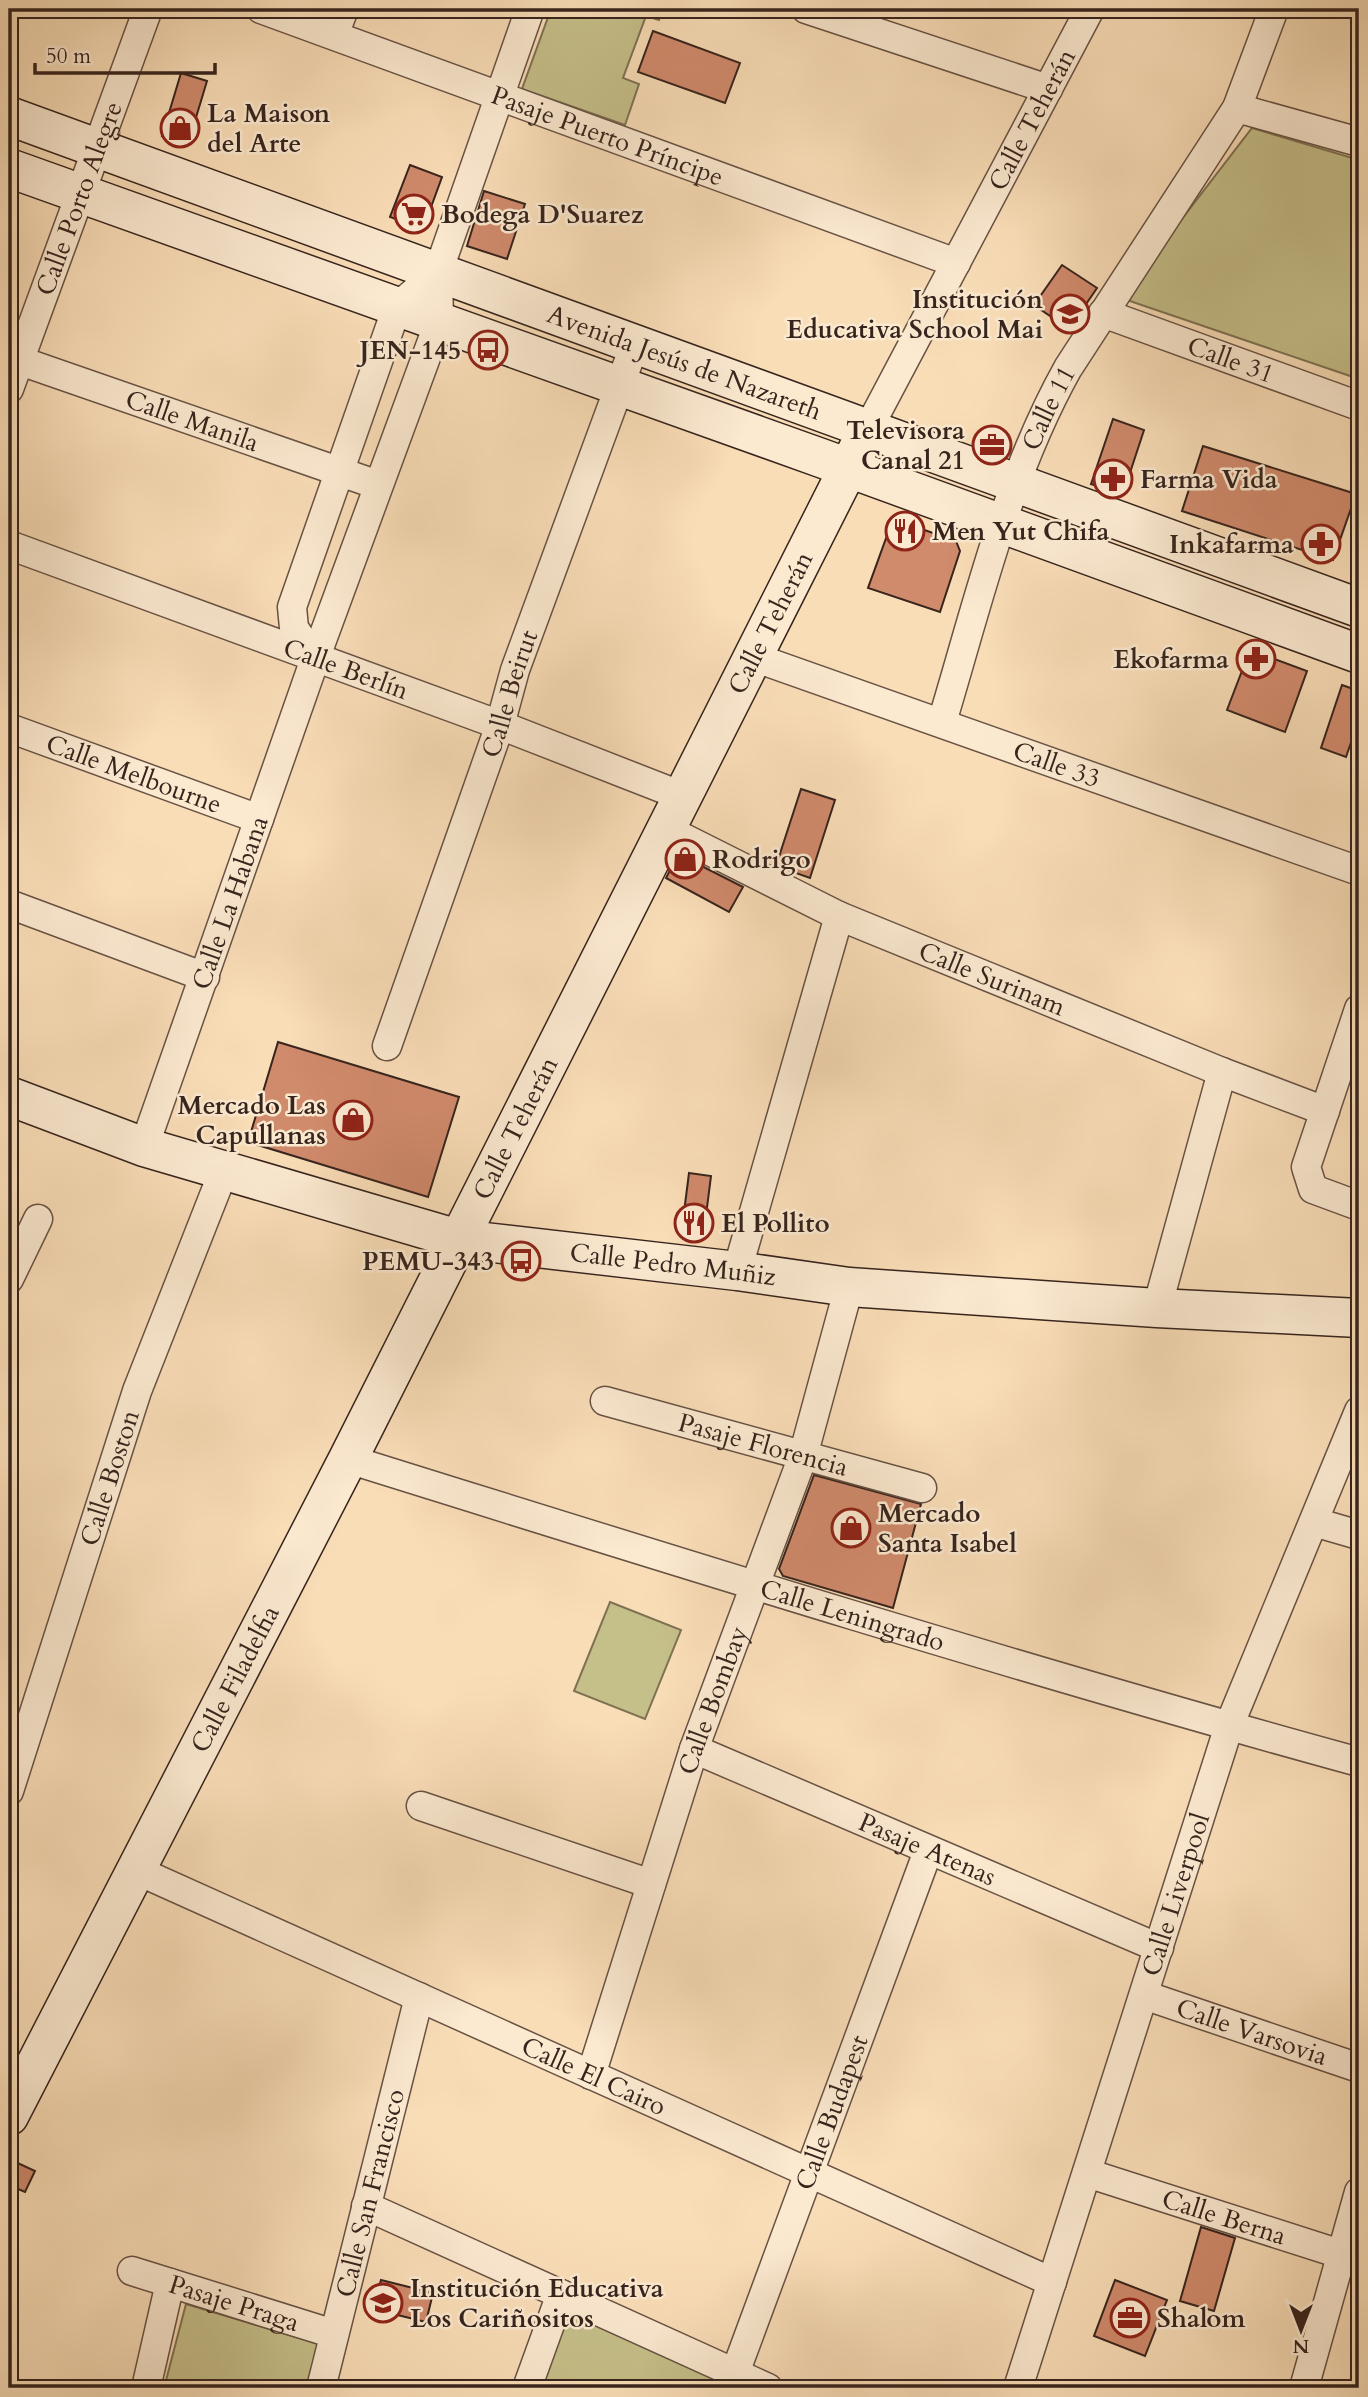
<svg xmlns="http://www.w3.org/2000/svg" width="1368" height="2397" font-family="Cardo,serif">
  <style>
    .green { fill: #c5bf89; stroke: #7e7253; stroke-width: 2 }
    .building { fill: #d08a6c; stroke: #37241d; stroke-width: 2 }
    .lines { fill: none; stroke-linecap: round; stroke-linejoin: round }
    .street-casing { stroke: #685244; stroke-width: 31 }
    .secondary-casing { stroke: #37241d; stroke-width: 41 }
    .street { stroke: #fbe9d0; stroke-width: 28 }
    .secondary { stroke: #fbe9d0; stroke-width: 38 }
    .labels { text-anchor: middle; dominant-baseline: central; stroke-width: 5; stroke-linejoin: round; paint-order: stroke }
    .poi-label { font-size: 26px; font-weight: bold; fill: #37241d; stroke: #fbe9d0; text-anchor: start }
    .street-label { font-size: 26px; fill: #37241d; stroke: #fbe9d0 }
  </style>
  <rect width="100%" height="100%" fill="#f9ddb7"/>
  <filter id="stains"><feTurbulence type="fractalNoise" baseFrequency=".00286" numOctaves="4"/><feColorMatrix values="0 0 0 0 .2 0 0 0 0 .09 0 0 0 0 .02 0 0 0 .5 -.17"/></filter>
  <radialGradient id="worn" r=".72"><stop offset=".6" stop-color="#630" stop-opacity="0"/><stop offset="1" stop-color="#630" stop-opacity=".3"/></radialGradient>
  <g class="green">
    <polygon points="551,9 663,9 659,20 646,16 623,78 639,84 625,125 522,89"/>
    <polygon points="1252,128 1359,160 1359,379 1121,298"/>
    <polygon points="610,1602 681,1630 645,1719 574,1691"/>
    <polygon points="186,2304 326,2346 315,2388 164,2388"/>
    <polygon points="568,2313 735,2388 542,2388"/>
  </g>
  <g class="building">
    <polygon points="653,31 740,63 725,103 638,72"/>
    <polygon points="181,73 207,81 188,144 162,136"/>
    <polygon points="410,165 442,177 423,229 390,217"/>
    <polygon points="484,191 525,204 507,259 467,246"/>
    <polygon points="1062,265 1097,288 1069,329 1034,305"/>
    <polygon points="1113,419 1144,430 1123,494 1091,484"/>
    <polygon points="1203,446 1356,494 1333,560 1182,511"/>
    <polygon points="893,519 956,541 960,551 940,612 868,588"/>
    <polygon points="1250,650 1307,671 1285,732 1227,710"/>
    <polygon points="1342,685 1359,691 1359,719 1346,757 1321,748"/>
    <polygon points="801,789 835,800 810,878 776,866"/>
    <polygon points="678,854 743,887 729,912 666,878"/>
    <polygon points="278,1042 459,1097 428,1197 248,1142"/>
    <polygon points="689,1173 711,1176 703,1239 681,1236"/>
    <polygon points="814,1475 921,1504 893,1608 783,1576 779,1569"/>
    <polygon points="9,2159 35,2171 25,2192 9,2185"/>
    <polygon points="1201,2227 1235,2238 1214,2311 1180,2301"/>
    <polygon points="381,2280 433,2293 426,2322 373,2309"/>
    <polygon points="1115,2280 1167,2300 1145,2356 1094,2336"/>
  </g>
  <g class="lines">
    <defs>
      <g id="street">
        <path id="s1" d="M261,9L956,263"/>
        <polyline points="806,9 1048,89"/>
        <polyline points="334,35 344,9"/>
        <polyline points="1237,108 1359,142"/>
        <path id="s2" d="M1103,313L1359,406"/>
        <path id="s3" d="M9,357L378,485"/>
        <path id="s4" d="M9,389L148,9"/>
        <path id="s5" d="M868,429L1090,9"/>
        <path id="s6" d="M9,545L500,725L682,796"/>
        <path id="s7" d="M753,657L1359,871"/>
        <polyline points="315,659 294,628 292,607 397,307 438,272"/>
        <path id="s8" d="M942,722C978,603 1007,477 1068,368L1237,108L1274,9"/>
        <path id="s9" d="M9,728L259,819"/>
        <path id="s10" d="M666,829L839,916L1222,1072L1325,1111"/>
        <polyline points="9,904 205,977"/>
        <polyline points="1359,1009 1306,1167 1313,1189 1359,1206"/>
        <path id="s11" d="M387,1046L500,725L515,670L635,344"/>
        <path id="s12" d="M144,1147L315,659L439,322L438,272L530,9"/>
        <polyline points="737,1271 839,916"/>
        <polyline points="9,1279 38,1219"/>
        <polyline points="1157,1308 1222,1072"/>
        <path id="s13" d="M605,1401L922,1488"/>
        <path id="s14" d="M348,1459C684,1564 1020,1669 1359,1762"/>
        <polyline points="1314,1522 1359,1535"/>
        <path id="s15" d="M694,1749L1159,1948"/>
        <path id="s16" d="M9,1791L137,1391L224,1170"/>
        <polyline points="421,1806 651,1884"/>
        <path id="s17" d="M136,1870L1052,2282"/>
        <path id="s18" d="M1144,1995L1359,2068"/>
        <path id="s19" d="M591,2075L694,1749L803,1456L849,1287"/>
        <path id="s20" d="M1087,2173L1359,2260"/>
        <polyline points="366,2206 768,2388"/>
        <path id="s21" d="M132,2271L334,2334"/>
        <path id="s22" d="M735,2373L928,1851"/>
        <polyline points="146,2388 170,2283"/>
        <path id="s23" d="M321,2388L419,1997"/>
        <polyline points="527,2388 561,2294"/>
        <path id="s24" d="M1018,2388L1229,1726L1359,1411"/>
        <polyline points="1304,2388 1359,2192"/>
      </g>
      <g id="secondary">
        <path id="s25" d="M9,116L1359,608"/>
        <polyline points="9,168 821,458 1359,654"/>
        <path id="s26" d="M9,1096L144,1147L458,1239L737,1271L849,1287L1157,1308L1359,1318"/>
        <path id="s27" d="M9,2116L348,1459L868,429"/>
      </g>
    </defs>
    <use href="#street" class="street-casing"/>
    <use href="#secondary" class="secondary-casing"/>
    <use href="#street" class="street"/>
    <use href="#secondary" class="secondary"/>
  </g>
  <defs>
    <symbol id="shop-ring" viewBox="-11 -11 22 22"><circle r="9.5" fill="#fbe9d0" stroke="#8f2418" stroke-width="1.5"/><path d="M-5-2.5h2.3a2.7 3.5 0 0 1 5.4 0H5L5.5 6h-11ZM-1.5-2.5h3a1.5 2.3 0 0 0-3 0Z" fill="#8f2418"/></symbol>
    <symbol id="supermarket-ring" viewBox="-11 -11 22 22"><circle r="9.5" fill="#fbe9d0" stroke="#8f2418" stroke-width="1.5"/><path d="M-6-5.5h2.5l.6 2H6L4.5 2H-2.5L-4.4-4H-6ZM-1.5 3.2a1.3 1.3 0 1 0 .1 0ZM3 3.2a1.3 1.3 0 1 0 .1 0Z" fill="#8f2418"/></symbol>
    <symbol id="school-ring" viewBox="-11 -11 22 22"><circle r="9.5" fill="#fbe9d0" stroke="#8f2418" stroke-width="1.5"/><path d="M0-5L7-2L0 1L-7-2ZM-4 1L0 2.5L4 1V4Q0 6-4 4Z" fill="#8f2418"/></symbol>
    <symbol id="bus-ring" viewBox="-11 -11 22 22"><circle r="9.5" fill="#fbe9d0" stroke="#8f2418" stroke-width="1.5"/><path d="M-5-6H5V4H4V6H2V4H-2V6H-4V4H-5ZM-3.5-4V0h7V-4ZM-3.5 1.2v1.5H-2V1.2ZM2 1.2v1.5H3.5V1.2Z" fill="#8f2418"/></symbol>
    <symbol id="office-ring" viewBox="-11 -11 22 22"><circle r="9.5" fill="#fbe9d0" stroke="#8f2418" stroke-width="1.5"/><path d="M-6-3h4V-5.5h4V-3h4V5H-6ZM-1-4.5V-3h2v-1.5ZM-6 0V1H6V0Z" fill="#8f2418"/></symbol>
    <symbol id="pharmacy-ring" viewBox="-11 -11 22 22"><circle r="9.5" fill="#fbe9d0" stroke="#8f2418" stroke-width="1.5"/><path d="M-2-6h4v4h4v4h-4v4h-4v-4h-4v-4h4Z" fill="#8f2418"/></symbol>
    <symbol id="restaurant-ring" viewBox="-11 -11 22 22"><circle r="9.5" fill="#fbe9d0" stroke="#8f2418" stroke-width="1.5"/><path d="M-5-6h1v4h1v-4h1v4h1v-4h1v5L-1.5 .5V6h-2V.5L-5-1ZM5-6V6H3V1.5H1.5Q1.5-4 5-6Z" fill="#8f2418"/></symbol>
  </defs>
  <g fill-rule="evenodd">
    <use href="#shop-ring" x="158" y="106" width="44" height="44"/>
    <use href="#supermarket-ring" x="392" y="192" width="44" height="44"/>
    <use href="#school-ring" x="1048" y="292" width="44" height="44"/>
    <use href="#bus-ring" x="466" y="328" width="44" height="44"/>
    <use href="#office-ring" x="970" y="423" width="44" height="44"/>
    <use href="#pharmacy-ring" x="1091" y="457" width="44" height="44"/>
    <use href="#restaurant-ring" x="883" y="509" width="44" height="44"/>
    <use href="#pharmacy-ring" x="1299" y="522" width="44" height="44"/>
    <use href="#pharmacy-ring" x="1234" y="637" width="44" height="44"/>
    <use href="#shop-ring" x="663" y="837" width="44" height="44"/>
    <use href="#shop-ring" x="331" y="1098" width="44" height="44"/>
    <use href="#restaurant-ring" x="672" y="1201" width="44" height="44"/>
    <use href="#bus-ring" x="499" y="1239" width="44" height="44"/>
    <use href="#shop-ring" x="829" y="1506" width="44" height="44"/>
    <use href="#school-ring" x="361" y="2281" width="44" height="44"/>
    <use href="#office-ring" x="1108" y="2296" width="44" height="44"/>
  </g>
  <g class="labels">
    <g class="poi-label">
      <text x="207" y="113">La Maison<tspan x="207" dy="30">del Arte</tspan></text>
      <text x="441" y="214">Bodega D'Suarez</text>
      <text x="1043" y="299" text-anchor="end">Institución<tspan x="1043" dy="30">Educativa School Mai</tspan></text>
      <text x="461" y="350" text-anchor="end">JEN-145</text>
      <text x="965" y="430" text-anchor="end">Televisora<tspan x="965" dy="30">Canal 21</tspan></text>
      <text x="1140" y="479">Farma Vida</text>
      <text x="932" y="531">Men Yut Chifa</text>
      <text x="1294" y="544" text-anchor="end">Inkafarma</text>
      <text x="1229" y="659" text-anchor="end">Ekofarma</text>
      <text x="712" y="859">Rodrigo</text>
      <text x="326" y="1105" text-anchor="end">Mercado Las<tspan x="326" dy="30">Capullanas</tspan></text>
      <text x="721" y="1223">El Pollito</text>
      <text x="494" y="1261" text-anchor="end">PEMU-343</text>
      <text x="878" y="1513">Mercado<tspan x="878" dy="30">Santa Isabel</tspan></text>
      <text x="410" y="2288">Institución Educativa<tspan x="410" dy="30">Los Cariñositos</tspan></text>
      <text x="1157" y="2318">Shalom</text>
    </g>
    <g class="street-label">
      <text stroke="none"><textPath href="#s5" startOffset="350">Calle Teherán</textPath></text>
      <text stroke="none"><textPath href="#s1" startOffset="369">Pasaje Puerto Príncipe</textPath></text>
      <text stroke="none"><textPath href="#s4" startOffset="203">Calle Porto Alegre</textPath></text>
      <text stroke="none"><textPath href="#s2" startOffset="136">Calle 31</textPath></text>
      <text stroke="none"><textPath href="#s25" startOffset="719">Avenida Jesús de Nazareth</textPath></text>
      <text stroke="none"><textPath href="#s8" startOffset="332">Calle 11</textPath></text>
      <text stroke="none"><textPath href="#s3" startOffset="194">Calle Manila</textPath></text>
      <text stroke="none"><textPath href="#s27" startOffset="1676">Calle Teherán</textPath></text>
      <text stroke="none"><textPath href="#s6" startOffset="359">Calle Berlín</textPath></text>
      <text stroke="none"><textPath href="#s11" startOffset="373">Calle Beirut</textPath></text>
      <text stroke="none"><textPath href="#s7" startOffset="322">Calle 33</textPath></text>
      <text stroke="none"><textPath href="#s9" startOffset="133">Calle Melbourne</textPath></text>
      <text stroke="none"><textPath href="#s12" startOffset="259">Calle La Habana</textPath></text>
      <text stroke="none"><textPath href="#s10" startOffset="359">Calle Surinam</textPath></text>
      <text stroke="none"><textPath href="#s27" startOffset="1110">Calle Teherán</textPath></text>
      <text stroke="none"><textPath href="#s26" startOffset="688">Calle Pedro Muñiz</textPath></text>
      <text stroke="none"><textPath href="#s13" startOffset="164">Pasaje Florencia</textPath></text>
      <text stroke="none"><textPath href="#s16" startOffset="329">Calle Boston</textPath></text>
      <text stroke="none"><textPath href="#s14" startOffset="528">Calle Leningrado</textPath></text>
      <text stroke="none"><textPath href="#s27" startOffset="492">Calle Filadelfia</textPath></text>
      <text stroke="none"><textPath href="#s19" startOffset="394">Calle Bombay</textPath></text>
      <text stroke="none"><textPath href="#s15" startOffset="254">Pasaje Atenas</textPath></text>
      <text stroke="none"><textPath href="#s24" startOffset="518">Calle Liverpool</textPath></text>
      <text stroke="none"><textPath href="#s18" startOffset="114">Calle Varsovia</textPath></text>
      <text stroke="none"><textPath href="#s17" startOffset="502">Calle El Cairo</textPath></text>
      <text stroke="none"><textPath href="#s22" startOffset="278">Calle Budapest</textPath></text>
      <text stroke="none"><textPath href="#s23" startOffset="201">Calle San Francisco</textPath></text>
      <text stroke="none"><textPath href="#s20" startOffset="144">Calle Berna</textPath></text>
      <text stroke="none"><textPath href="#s21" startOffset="107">Pasaje Praga</textPath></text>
    </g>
  </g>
  <rect width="1368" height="2397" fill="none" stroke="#f9ddb7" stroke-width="35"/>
  <rect x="10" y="10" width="1347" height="2376" fill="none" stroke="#37241d" stroke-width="3.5"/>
  <rect x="18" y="18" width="1333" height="2362" fill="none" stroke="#37241d" stroke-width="2"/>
  <g transform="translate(1301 2330) rotate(180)" stroke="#fbe9d0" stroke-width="5" paint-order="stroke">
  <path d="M0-5L12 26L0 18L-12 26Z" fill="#37241d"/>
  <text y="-10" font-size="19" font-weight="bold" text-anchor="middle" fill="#37241d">N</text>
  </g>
  <path d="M35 63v10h180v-10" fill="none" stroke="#37241d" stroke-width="3.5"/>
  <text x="46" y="63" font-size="21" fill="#37241d" stroke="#fbe9d0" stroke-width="5" paint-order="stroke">50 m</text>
  <rect width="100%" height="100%" filter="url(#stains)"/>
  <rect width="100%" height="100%" fill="url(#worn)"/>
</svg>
